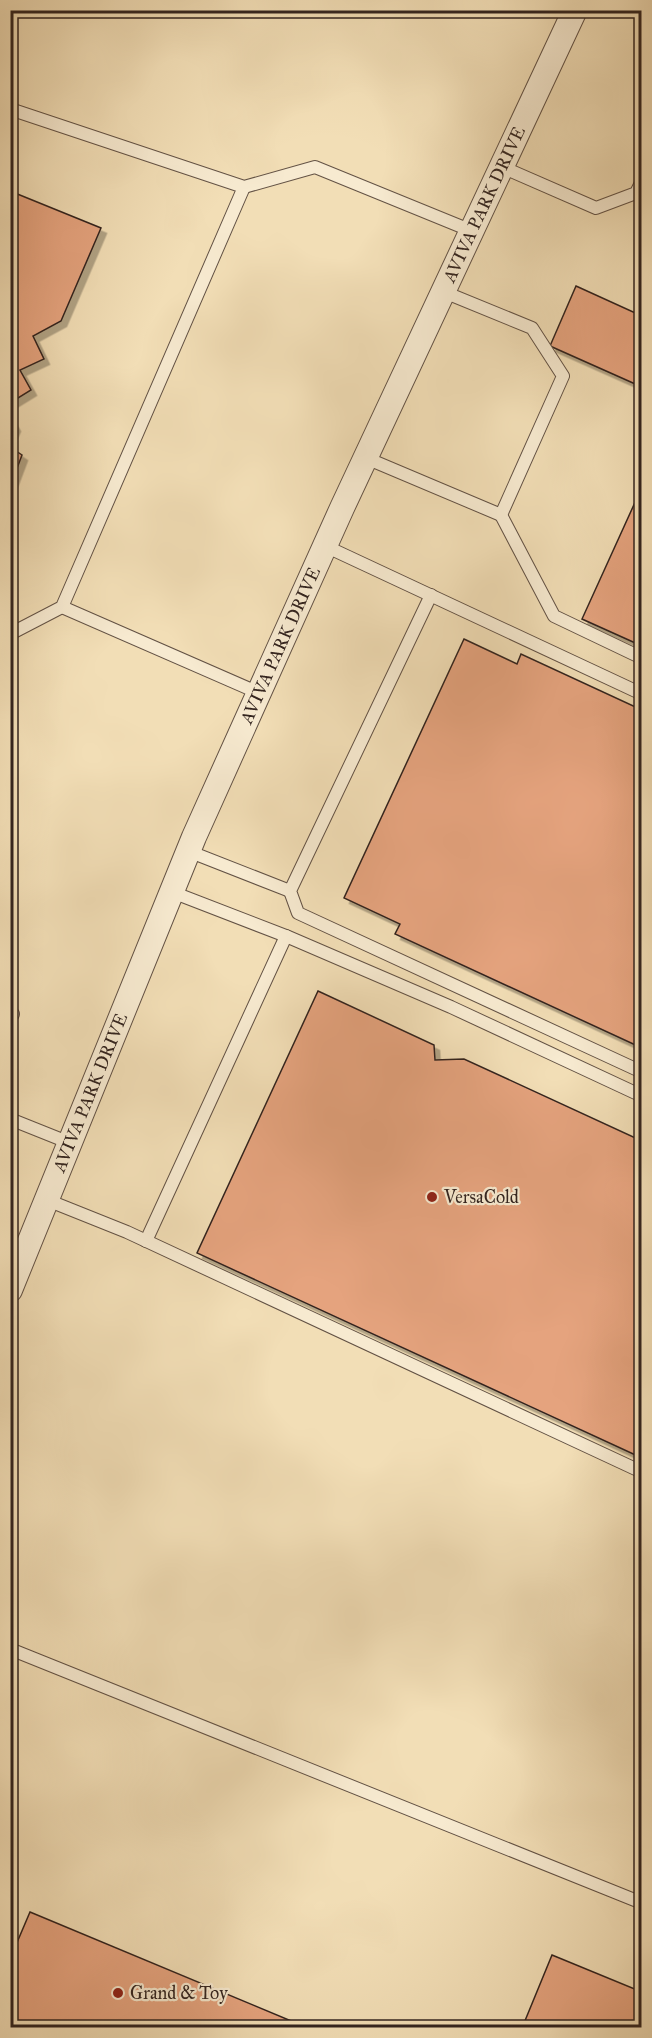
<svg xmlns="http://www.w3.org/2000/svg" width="652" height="2038" font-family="'IM FELL Great Primer',serif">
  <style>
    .building { fill: #e5a37e; stroke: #33241f; stroke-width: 1.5; filter: url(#shadow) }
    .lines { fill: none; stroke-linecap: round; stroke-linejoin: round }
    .service-casing { stroke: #635245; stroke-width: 14 }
    .minor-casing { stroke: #635245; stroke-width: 26 }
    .service { stroke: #f7ead0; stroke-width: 12 }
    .minor { stroke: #f7ead0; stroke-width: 24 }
    .poi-dot { fill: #8f2418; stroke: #f7ead0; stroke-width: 2 }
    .labels { text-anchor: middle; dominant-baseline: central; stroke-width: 4.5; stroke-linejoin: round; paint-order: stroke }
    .street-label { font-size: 18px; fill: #33241f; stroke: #f7ead0 }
    .poi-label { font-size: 18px; fill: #33241f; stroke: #f7ead0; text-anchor: start }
  </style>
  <defs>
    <filter id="shadow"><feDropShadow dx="5.5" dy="5.5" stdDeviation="0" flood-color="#0004"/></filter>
  </defs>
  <rect width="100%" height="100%" fill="#f2deb6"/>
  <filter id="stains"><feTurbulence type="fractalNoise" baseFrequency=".00333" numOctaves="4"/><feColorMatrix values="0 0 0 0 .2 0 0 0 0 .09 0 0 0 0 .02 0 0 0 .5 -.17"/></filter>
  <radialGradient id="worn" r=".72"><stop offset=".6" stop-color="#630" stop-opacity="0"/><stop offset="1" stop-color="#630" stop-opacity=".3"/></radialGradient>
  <g class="building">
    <polygon points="10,191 101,228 61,321 33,336 44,359 20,370 31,390 10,403"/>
    <polygon points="576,286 642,316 642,387 550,346"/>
    <polygon points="10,417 15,426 10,437"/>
    <polygon points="10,447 22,455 10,487"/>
    <polygon points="642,487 642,646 582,619"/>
    <polygon points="464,639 517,664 521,654 642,710 642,1048 395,934 400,924 344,898"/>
    <polygon points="318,991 434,1045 435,1060 464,1059 642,1141 642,1458 197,1253"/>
    <polygon points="30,1912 308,2028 10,2028 10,1959"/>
    <polygon points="552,1955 642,1992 642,2028 522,2028"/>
  </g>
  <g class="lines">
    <defs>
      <g id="service">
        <polyline points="10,109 244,187 315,167 472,231"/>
        <polyline points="502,167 596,208 636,193 642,181"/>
        <polyline points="366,458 501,515 563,376 532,328 444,292"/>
        <polyline points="501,515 554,616 642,658"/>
        <polyline points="325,546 642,694"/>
        <polyline points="431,595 290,891 298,913 642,1072"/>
        <polyline points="62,607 259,693"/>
        <polyline points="10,634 62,607 244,187"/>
        <polyline points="188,851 290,891"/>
        <polyline points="172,892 286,936 451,1007 642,1096"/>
        <polyline points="10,1013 13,1014 10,1020"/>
        <polyline points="10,1119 70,1143"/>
        <polyline points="47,1200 127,1232 642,1472"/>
        <polyline points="146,1241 286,936"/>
        <polyline points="10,1649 642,1903"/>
      </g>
      <g id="minor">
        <path id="s1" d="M10,1290L194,837L342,508L575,10"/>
      </g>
    </defs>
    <use href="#service" class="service-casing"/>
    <use href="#minor" class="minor-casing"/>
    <use href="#service" class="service"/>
    <use href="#minor" class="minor"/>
  </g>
  <g class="poi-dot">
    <circle cx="432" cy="1197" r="6"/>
    <circle cx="118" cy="1993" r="6"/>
  </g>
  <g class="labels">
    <g class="street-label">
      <text stroke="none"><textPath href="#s1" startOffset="1185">AVIVA PARK DRIVE</textPath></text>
      <text stroke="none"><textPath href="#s1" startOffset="699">AVIVA PARK DRIVE</textPath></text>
      <text stroke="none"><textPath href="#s1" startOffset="213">AVIVA PARK DRIVE</textPath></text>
    </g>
    <g class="poi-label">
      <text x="444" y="1197">VersaCold</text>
      <text x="130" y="1993">Grand &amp; Toy</text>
    </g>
  </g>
  <rect width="652" height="2038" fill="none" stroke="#f2deb6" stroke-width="36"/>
  <rect x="12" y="12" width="628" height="2014" fill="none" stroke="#33241f" stroke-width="3"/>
  <rect x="18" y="18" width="616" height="2002" fill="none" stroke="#33241f" stroke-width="1.5"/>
  <rect width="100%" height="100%" filter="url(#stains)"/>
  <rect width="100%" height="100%" fill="url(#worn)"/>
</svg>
